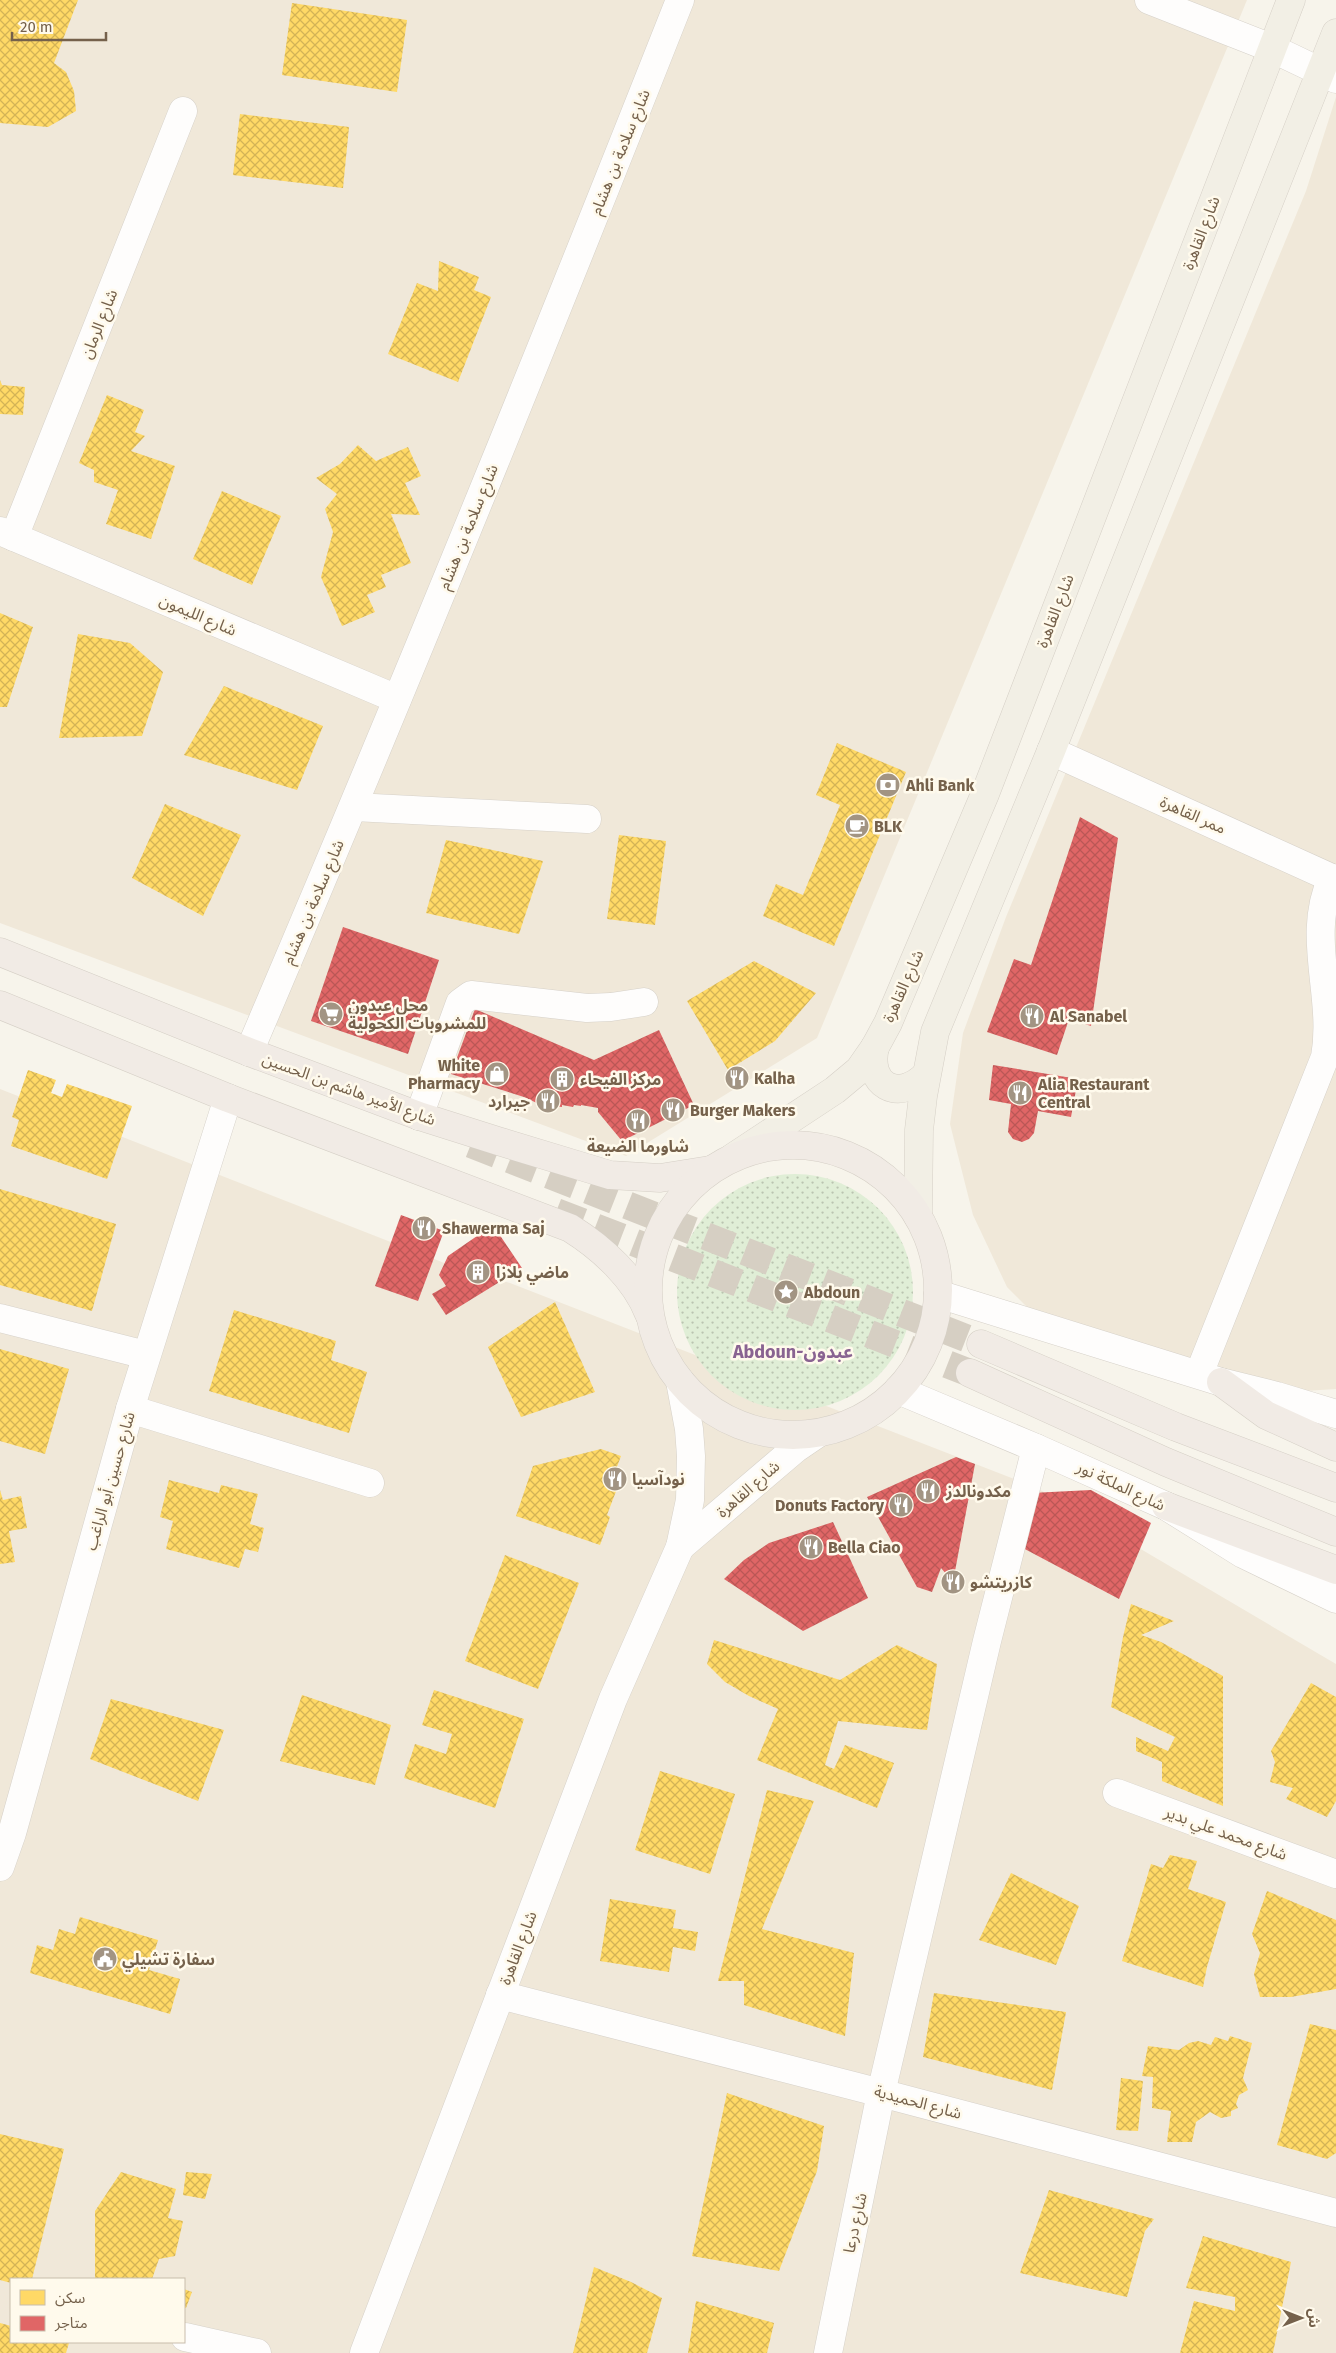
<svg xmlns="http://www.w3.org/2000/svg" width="1336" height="2353" font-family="'Fira Sans','Noto Sans Arabic',sans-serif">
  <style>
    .residential { fill: #f0e8d9; fill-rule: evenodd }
    .park { fill: url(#park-dots) }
    .homes { fill: url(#homes-cross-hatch) }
    .shops { fill: url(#shops-cross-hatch) }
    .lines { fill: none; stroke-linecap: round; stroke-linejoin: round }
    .highway-tunnel { stroke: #d6cfc3; stroke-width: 28; stroke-dasharray: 28 14; stroke-linecap: butt }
    .minor-casing { stroke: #d6d1c9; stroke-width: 29 }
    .major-casing { stroke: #d5cfc6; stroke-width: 29 }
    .highway-casing { stroke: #d5cfc6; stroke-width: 29 }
    .minor { stroke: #fefdfc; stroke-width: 28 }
    .major { stroke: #f2efe5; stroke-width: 28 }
    .highway { stroke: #f1ebe5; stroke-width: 28 }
    .labels { text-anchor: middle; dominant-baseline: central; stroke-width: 5; stroke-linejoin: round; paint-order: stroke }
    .street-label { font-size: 16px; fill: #75614b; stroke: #fffaec }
    .poi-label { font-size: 16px; font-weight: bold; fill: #75614b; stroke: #fffaec; text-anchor: start }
    .neighbourhood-label { font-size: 18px; font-weight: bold; fill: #896391; stroke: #fffaec }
  </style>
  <defs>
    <pattern id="park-dots" width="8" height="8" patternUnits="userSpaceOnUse" patternTransform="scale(1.25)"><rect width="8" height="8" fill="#e0eed6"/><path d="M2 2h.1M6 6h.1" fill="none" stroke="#bac4b0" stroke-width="1.8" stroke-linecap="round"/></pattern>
    <pattern id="homes-cross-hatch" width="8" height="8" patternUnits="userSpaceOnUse" patternTransform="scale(1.25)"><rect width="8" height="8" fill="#ffd966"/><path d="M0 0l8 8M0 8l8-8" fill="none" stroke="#d3b356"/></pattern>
    <pattern id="shops-cross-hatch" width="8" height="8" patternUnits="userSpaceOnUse" patternTransform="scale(1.25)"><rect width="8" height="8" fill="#e06666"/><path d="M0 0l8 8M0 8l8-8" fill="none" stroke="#ba5756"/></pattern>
  </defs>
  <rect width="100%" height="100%" fill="#f7f4eb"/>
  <g class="residential">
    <polygon points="0,0 1247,0 817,1038 626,1156 0,923"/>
    <polygon points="1336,97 1336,1389 1289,1392 1035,1315 1007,1287 973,1215 950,1124 963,1033 1006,917 1306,191"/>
    <path d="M0,1089L452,1266L510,1283L1037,1488L1336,1664V2353H0ZM11,2279H184V2342H11Z"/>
  </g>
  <circle class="park" cx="795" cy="1292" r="118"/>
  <g class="homes">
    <polygon points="0,0 78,0 54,63 66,72 74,91 76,111 48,127 0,123"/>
    <polygon points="292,3 407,20 397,92 282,75"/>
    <polygon points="240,114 349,127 343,188 233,175"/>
    <polygon points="439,261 479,277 474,290 491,297 458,382 388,354 417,283 438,291"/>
    <polygon points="0,380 2,385 25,387 23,415 0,414"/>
    <polygon points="107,395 144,410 135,432 145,436 131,451 175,466 151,539 106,524 118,490 94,482 94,470 79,463"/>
    <polygon points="358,445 376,461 408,447 421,476 405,483 420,515 391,514 411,563 381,575 386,587 367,595 375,612 342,626 321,577 333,532 325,509 337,494 316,478 340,464"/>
    <polygon points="222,491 281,516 252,585 193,559"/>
    <polygon points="0,613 33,627 7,707 0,707"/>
    <polygon points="78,634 130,643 163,672 142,736 59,738"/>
    <polygon points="224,686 323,726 297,790 184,755"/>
    <polygon points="837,743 906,772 834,946 763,916 776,884 803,895 840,805 816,795"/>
    <polygon points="165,804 241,835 203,916 132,878"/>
    <polygon points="619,835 666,841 655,925 607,919"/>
    <polygon points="446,840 543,861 519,934 426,913"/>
    <polygon points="754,961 816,993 775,1041 728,1070 687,1001"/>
    <polygon points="28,1070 56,1080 51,1093 62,1097 67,1084 132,1106 107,1179 11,1146 19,1120 12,1117"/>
    <polygon points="0,1189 116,1224 92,1311 0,1285"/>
    <polygon points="555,1302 595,1392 521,1417 488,1347"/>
    <polygon points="234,1310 336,1341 331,1360 367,1372 349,1433 209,1391"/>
    <polygon points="0,1349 69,1369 45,1454 0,1441"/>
    <polygon points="601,1449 621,1456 611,1483 618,1486 607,1515 610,1517 600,1545 516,1516 533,1466"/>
    <polygon points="169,1480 219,1493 221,1485 258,1494 250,1524 264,1528 258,1552 245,1549 239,1568 166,1549 173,1521 160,1517"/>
    <polygon points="0,1490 3,1500 21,1496 27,1528 9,1531 15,1562 0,1564"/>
    <polygon points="505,1555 579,1583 538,1689 465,1661"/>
    <polygon points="1131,1604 1174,1621 1141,1635 1161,1642 1223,1676 1223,1806 1162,1781 1162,1762 1136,1751 1136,1737 1168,1751 1175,1737 1111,1707 1123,1637"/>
    <polygon points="714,1640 840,1680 897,1645 937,1664 927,1730 838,1721 825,1765 834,1769 845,1745 894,1763 877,1808 757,1760 778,1709 749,1696 725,1682 707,1664"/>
    <polygon points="1311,1683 1336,1697 1336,1801 1327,1817 1286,1799 1293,1788 1270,1782 1275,1762 1271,1751"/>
    <polygon points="434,1690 524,1719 495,1808 404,1778 415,1744 446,1754 452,1734 422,1725"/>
    <polygon points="302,1695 391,1725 375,1785 280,1761"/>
    <polygon points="111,1699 224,1730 198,1801 90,1759"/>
    <polygon points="660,1771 735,1794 710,1874 635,1850"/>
    <polygon points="767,1790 814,1801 762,1929 854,1953 845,2036 744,2005 744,1981 718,1981"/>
    <polygon points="1170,1855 1197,1861 1188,1889 1226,1902 1207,1967 1203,1987 1122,1961 1151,1864 1163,1868"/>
    <polygon points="1011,1873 1079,1906 1056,1965 979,1940"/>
    <polygon points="1267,1891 1336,1920 1336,1989 1291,1997 1260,1997 1254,1974 1260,1953 1252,1934"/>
    <polygon points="610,1899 676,1910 673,1928 698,1932 695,1951 673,1947 669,1972 600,1961"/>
    <polygon points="80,1917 158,1940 149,1970 180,1979 170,2014 30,1973 37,1945 53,1950 59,1929 75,1934"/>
    <polygon points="934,1993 1066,2012 1052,2090 923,2057"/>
    <polygon points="1310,2024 1336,2030 1336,2153 1327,2159 1277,2145"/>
    <polygon points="1230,2036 1252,2043 1243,2078 1248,2090 1239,2095 1236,2104 1238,2108 1231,2111 1231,2116 1221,2118 1210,2112 1196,2122 1192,2142 1167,2142 1171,2111 1152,2108 1153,2077 1142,2076 1148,2046 1179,2050 1189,2043 1198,2041 1211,2045 1215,2037 1228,2041"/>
    <polygon points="1121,2078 1143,2081 1138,2131 1116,2130"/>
    <polygon points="727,2093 824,2126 817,2171 779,2271 692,2256"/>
    <polygon points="0,2134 64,2149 32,2279 11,2279 11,2283 0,2280"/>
    <polygon points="121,2172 176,2189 168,2218 183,2221 175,2256 159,2259 152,2279 95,2279 95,2211"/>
    <polygon points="186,2172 212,2174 205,2199 183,2195"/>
    <polygon points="1049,2190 1154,2219 1145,2231 1127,2297 1020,2273"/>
    <polygon points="1203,2236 1291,2262 1273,2353 1180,2353 1194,2301 1235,2311 1235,2297 1186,2288"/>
    <polygon points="594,2267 631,2282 662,2298 647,2353 573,2353"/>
    <polygon points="184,2289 192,2292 186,2308 184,2308"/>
    <polygon points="696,2301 774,2323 767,2353 688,2353"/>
    <polygon points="0,2323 11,2326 11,2342 64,2342 69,2343 66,2353 0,2353"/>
  </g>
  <g class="shops">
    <polygon points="1080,817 1118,838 1091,1026 1069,1019 1057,1055 987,1032 1014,959 1031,965"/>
    <polygon points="343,927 439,960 408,1054 311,1021"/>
    <polygon points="475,1009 594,1060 659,1030 694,1105 622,1141 598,1112 598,1108 581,1105 581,1106 574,1105 573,1107 562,1105 562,1107 541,1105 524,1097 451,1074"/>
    <polygon points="993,1065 1078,1079 1071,1117 1038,1111 1034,1133 1029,1139 1022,1142 1013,1139 1008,1132 1011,1104 989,1100"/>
    <polygon points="401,1215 444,1231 418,1301 375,1286"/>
    <polygon points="493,1225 522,1268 446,1315 432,1294 446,1286 439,1275 448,1256"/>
    <polygon points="956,1457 975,1464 953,1582 941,1568 932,1592 917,1587 867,1497"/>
    <polygon points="1091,1490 1151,1523 1119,1599 1021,1547 1031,1493"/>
    <polygon points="833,1522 868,1598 803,1631 724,1579 744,1560 769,1543"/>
  </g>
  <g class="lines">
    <g class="highway-tunnel">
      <polyline points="471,1144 981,1344"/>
      <polyline points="556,1212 970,1373"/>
    </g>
    <defs>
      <g id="minor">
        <polyline points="1149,0 1271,48 1336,79"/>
        <polyline points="0,531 397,699"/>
        <polyline points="14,537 183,111"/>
        <polyline points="1051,751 1336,880"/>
        <polyline points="354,807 587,819"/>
        <path d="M249,1052C398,703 541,352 680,0"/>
        <polyline points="419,1116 460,1003 471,995 587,1008 611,1007 644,1002"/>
        <polyline points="938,1294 1221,1382 1277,1396 1336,1414"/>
        <polyline points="0,1318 146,1355"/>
        <path d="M1199,1374L1325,1057C1336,996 1305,937 1332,878"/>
        <polyline points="898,1390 1036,1448 1166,1506 1243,1554 1336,1599"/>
        <polyline points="130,1409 370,1483"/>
        <polyline points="680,1547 795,1449 817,1434"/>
        <polyline points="1117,1793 1336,1874"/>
        <polyline points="0,1867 12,1833 130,1409 228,1098"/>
        <polyline points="500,1995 881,2093 1336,2213"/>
        <polyline points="185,2337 257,2353"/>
        <polyline points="364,2353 613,1699 680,1547 690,1500 691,1456 689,1429 680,1381"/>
        <polyline points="828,2353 881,2093 987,1641 1036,1448"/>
      </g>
      <g id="major">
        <path d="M875,1047C866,1085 898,1103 926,1075"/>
        <polyline points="732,1158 835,1090 859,1070 875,1047 888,1023 985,794 1291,0"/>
        <polyline points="918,1216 919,1130 923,1096 935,1032 1051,751 1336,33"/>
      </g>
      <g id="highway">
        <polyline points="0,952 249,1052 419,1116 498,1141 610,1175 660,1178 710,1170"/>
        <path d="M0,1005L228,1098L570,1228C602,1248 635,1278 649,1314"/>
        <circle cx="793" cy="1290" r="145"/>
        <polyline points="981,1344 1176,1427 1336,1488"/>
        <polyline points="970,1373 1166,1462 1336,1532"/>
        <polyline points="1221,1382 1266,1415 1336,1447"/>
        <polyline points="1166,1506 1336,1570"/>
      </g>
    </defs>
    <use href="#minor" class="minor-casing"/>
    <use href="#major" class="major-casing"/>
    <use href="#highway" class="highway-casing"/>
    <use href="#minor" class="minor"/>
    <use href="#major" class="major"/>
    <use href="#highway" class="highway"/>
  </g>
  <defs>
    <symbol id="bank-disc" viewBox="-11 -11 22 22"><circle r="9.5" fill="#a29483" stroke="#fffaec"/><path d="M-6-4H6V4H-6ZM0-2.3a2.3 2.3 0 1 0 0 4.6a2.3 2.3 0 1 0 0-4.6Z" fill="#fff"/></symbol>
    <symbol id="cafe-disc" viewBox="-11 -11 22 22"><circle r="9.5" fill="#a29483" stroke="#fffaec"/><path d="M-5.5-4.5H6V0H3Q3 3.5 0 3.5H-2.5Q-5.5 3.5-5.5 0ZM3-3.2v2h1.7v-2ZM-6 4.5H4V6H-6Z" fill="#fff"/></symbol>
    <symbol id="supermarket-disc" viewBox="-11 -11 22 22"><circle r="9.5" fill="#a29483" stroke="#fffaec"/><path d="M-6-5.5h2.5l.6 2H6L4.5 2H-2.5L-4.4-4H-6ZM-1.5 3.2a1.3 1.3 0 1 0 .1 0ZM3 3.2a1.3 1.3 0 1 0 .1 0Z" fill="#fff"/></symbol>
    <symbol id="restaurant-disc" viewBox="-11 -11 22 22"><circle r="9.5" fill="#a29483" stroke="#fffaec"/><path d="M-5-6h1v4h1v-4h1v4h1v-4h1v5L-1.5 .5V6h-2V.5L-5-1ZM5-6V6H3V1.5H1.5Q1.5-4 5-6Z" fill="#fff"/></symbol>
    <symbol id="shop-disc" viewBox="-11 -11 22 22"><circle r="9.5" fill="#a29483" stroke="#fffaec"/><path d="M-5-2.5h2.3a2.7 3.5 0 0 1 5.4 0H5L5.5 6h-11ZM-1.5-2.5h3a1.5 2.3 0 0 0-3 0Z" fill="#fff"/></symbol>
    <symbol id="building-disc" viewBox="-11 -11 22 22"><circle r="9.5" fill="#a29483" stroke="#fffaec"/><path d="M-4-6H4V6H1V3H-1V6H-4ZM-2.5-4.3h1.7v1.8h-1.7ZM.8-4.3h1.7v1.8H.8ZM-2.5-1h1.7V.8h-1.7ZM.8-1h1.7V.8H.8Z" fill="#fff"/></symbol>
    <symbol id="sight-disc" viewBox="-11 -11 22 22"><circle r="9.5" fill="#a29483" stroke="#fffaec"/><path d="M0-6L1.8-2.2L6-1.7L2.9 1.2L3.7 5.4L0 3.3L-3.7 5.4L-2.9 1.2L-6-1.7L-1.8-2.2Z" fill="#fff"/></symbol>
    <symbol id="civic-disc" viewBox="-11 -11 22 22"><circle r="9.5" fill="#a29483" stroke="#fffaec"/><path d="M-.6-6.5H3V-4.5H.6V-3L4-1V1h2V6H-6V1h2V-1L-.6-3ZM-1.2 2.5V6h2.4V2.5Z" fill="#fff"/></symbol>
  </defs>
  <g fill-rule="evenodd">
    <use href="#bank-disc" x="874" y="771" width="28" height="28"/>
    <use href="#cafe-disc" x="843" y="812" width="28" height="28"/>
    <use href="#supermarket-disc" x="317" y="1000" width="28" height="28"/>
    <use href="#restaurant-disc" x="1018" y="1002" width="28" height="28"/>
    <use href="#shop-disc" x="483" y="1060" width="28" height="28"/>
    <use href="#restaurant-disc" x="723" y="1064" width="28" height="28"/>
    <use href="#building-disc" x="548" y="1065" width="28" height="28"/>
    <use href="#restaurant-disc" x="1006" y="1079" width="28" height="28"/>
    <use href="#restaurant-disc" x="534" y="1087" width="28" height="28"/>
    <use href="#restaurant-disc" x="659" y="1096" width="28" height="28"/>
    <use href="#restaurant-disc" x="624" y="1107" width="28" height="28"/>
    <use href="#restaurant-disc" x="410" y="1214" width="28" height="28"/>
    <use href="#building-disc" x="464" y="1258" width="28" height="28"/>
    <use href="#sight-disc" x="772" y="1278" width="28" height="28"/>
    <use href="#restaurant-disc" x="601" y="1465" width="28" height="28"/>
    <use href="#restaurant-disc" x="914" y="1477" width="28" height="28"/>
    <use href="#restaurant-disc" x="887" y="1491" width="28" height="28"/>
    <use href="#restaurant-disc" x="797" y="1533" width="28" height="28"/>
    <use href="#restaurant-disc" x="939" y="1568" width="28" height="28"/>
    <use href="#civic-disc" x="91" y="1945" width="28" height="28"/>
  </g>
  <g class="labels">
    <g class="street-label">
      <text transform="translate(620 152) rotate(-68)">شارع سلامة بن هشام</text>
      <text transform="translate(1201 233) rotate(-69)">شارع القاهرة</text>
      <text transform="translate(99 324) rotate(-68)">شارع الرمان</text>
      <text transform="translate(468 527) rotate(-68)">شارع سلامة بن هشام</text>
      <text transform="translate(1055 611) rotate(-69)">شارع القاهرة</text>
      <text transform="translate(198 615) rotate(23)">شارع الليمون</text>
      <text transform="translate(1193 815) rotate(24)">ممر القاهرة</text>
      <text transform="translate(313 902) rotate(-67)">شارع سلامة بن هشام</text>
      <text transform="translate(903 986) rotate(-66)">شارع القاهرة</text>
      <text transform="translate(349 1089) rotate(20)">شارع الأمير هاشم بن الحسين</text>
      <text transform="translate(110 1481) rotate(-74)">شارع حسين أبو الراغب</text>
      <text transform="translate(1121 1486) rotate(25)">شارع الملكة نور</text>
      <text transform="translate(748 1489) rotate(-41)">شارع القاهرة</text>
      <text transform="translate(1226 1833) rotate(20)">شارع محمد علي بدير</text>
      <text transform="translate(518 1948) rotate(-69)">شارع القاهرة</text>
      <text transform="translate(918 2102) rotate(15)">شارع الحميدية</text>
      <text transform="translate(855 2223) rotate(-78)">شارع درعا</text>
    </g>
    <g class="poi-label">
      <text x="906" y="785">Ahli Bank</text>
      <text x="874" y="826">BLK</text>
      <text x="348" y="1005">محل عبدون<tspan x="348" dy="18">للمشروبات الكحولية</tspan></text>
      <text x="1050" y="1016">Al Sanabel</text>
      <text x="480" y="1065" text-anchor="end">White<tspan x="480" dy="18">Pharmacy</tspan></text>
      <text x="754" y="1078">Kalha</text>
      <text x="580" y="1079">مركز الفيحاء</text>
      <text x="1038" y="1084">Alia Restaurant<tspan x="1038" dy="18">Central</tspan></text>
      <text x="530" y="1101" text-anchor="end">جيرارد</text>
      <text x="690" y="1110">Burger Makers</text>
      <text x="638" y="1146" text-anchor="middle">شاورما الضيعة</text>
      <text x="442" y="1228">Shawerma Saj</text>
      <text x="496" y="1272">ماضي بلازا</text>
      <text x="804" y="1292">Abdoun</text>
      <text x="632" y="1479">نودآسيا</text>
      <text x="946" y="1491">مكدونالدز</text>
      <text x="884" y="1505" text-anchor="end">Donuts Factory</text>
      <text x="828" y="1547">Bella Ciao</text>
      <text x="970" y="1582">كازريتشو</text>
      <text x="122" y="1959">سفارة تشيلي</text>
    </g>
    <g class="neighbourhood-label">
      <text x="793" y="1352">Abdoun-عبدون</text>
    </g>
  </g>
  <rect x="10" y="2278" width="175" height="65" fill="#fffaec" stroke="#c8bdac"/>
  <rect x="20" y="2290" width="25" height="15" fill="#ffd966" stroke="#c8bdac"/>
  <text x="55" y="2303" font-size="15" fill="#75614b">سكن</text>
  <rect x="20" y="2316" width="25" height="15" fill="#e06666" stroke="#c8bdac"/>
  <text x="55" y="2328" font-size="15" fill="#75614b">متاجر</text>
  <g transform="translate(1301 2318) rotate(90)" stroke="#fffaec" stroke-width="4" paint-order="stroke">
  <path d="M0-4L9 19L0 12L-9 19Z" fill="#75614b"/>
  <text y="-8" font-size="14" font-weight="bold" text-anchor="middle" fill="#75614b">ش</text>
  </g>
  <path d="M12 32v8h94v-8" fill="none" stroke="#75614b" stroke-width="2.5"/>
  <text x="20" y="32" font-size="15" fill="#75614b" stroke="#fffaec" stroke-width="4" paint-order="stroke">20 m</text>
</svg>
